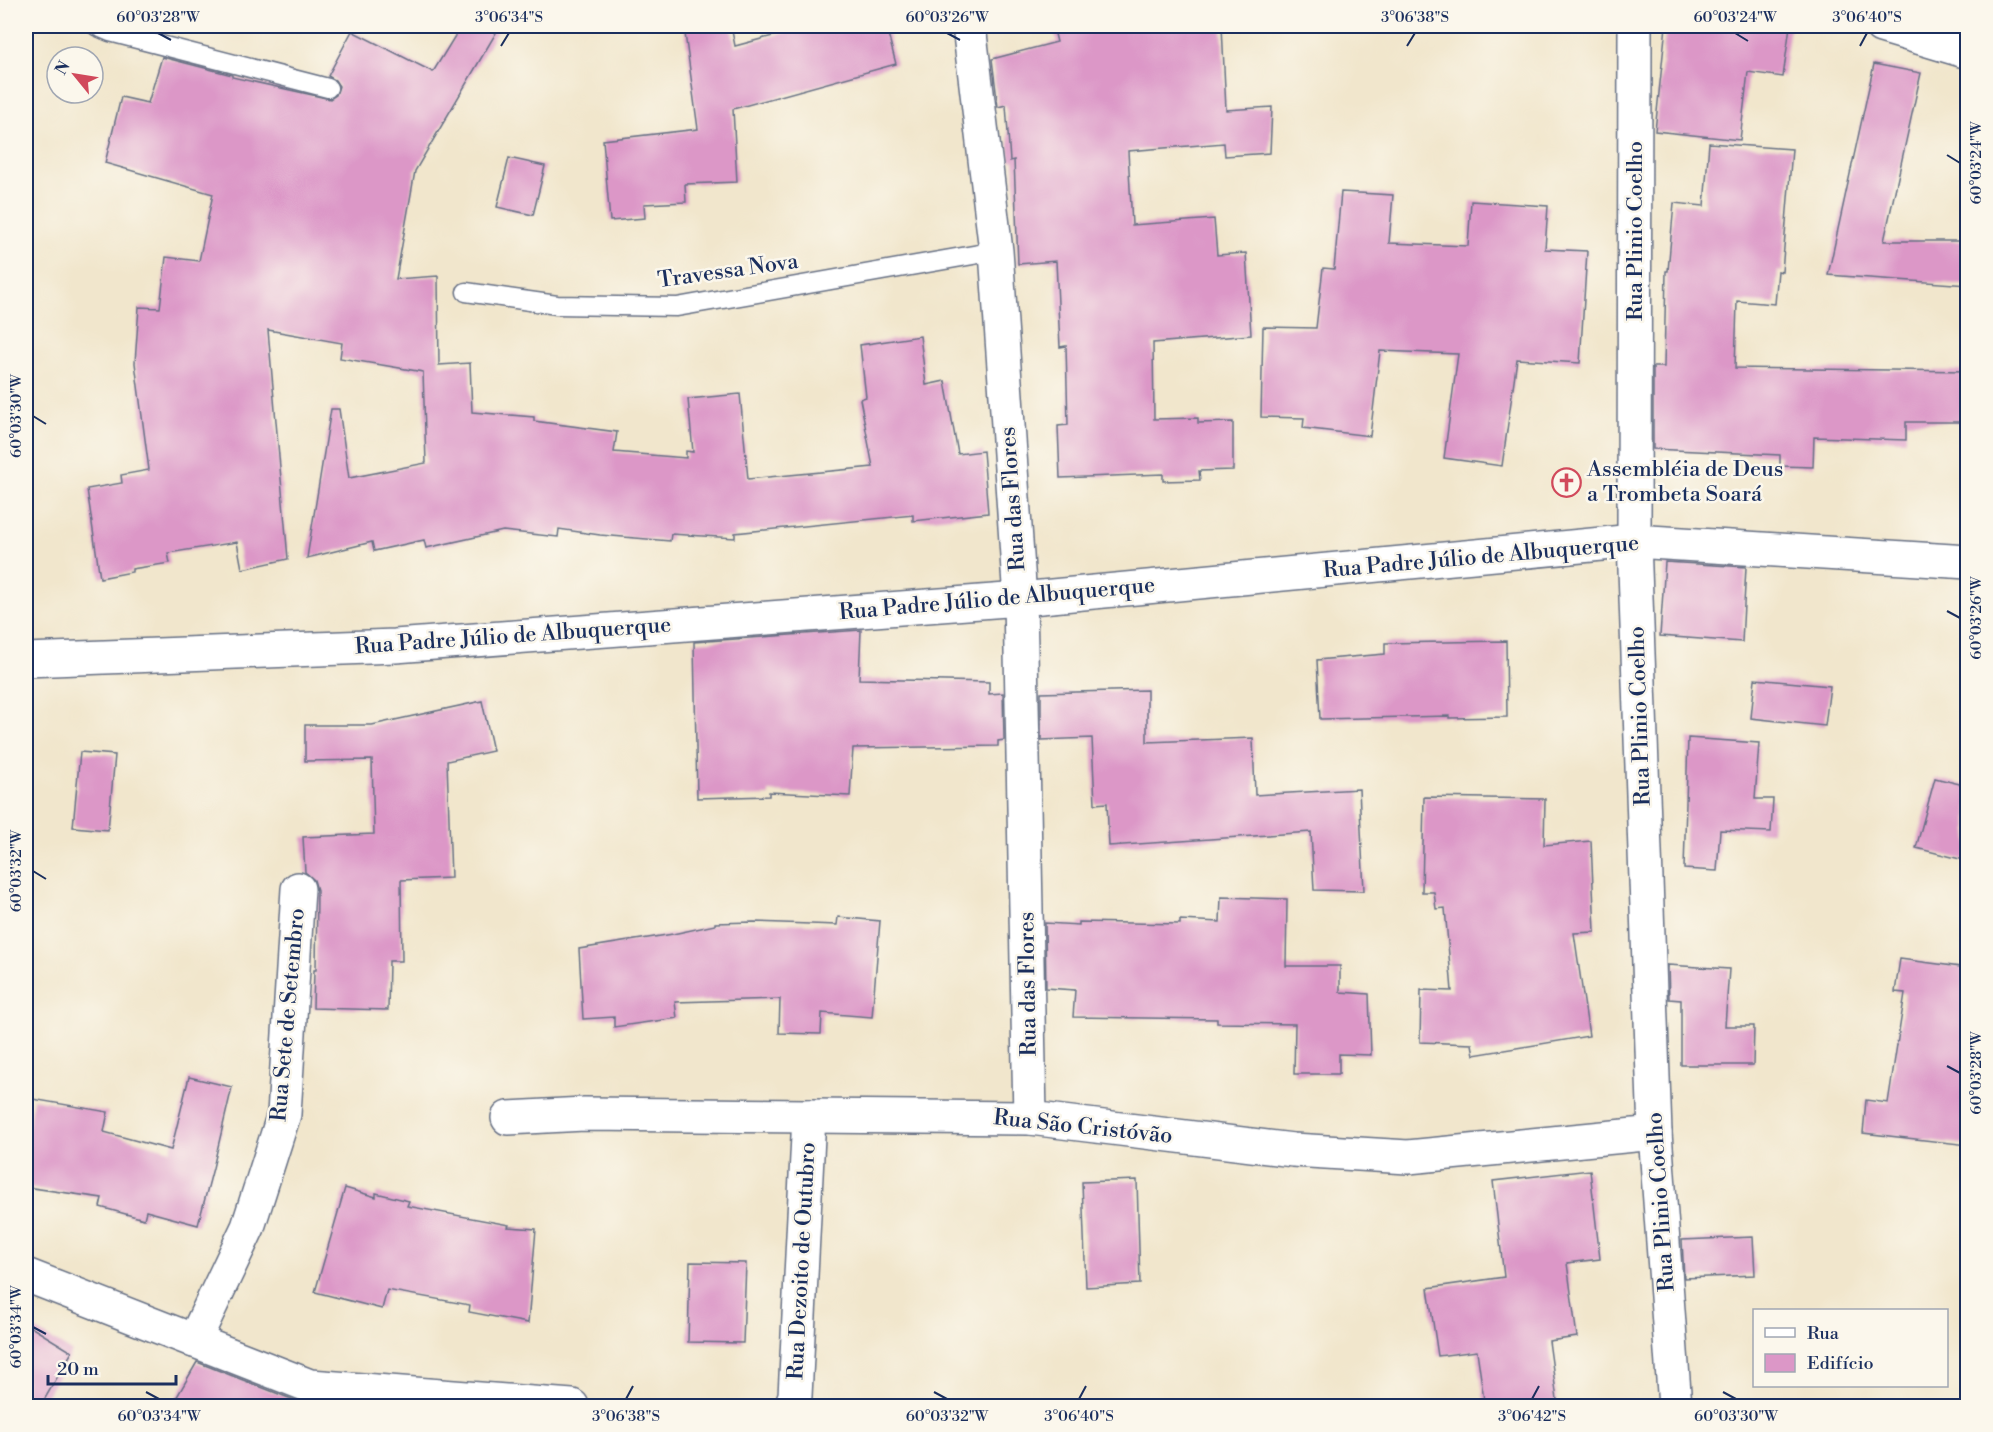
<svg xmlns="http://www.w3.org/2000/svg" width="1993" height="1432" font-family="'Libre Bodoni',serif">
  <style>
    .building { fill: #dc97c7 }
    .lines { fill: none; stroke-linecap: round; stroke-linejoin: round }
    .service-casing { stroke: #666f84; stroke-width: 21 }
    .minor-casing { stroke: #666f84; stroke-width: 36 }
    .service { stroke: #fff; stroke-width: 18 }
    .minor { stroke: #fff; stroke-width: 33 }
    .ticks { fill: none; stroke: #1b2f5e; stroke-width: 2 }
    .labels { text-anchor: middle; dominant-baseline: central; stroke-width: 5; stroke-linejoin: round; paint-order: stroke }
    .street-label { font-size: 22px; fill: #1b2f5e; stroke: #fbf7ec }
    .poi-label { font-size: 22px; fill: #1b2f5e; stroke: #fbf7ec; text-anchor: start }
    .neatline { fill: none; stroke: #1b2f5e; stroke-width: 2 }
    .ticks-label { font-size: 15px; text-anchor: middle; fill: #1b2f5e }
  </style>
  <rect width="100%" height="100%" fill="#fbf7ec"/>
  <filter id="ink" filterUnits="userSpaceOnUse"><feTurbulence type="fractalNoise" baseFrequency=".0167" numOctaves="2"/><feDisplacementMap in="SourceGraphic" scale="12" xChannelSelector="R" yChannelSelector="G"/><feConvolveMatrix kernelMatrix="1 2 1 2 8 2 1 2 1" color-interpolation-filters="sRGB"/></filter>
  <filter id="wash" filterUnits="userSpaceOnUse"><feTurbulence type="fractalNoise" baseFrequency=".008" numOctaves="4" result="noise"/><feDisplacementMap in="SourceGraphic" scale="24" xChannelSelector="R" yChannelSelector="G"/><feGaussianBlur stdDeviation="1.35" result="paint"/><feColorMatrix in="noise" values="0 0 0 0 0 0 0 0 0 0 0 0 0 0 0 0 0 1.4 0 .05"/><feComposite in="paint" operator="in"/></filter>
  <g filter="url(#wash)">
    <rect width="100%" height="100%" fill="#f1e6cc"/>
    <g id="blocks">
      <g class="building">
        <polygon points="461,26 500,26 415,171 396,279 438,276 439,365 470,363 472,412 534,417 534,421 617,432 614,452 686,458 686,451 693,452 688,399 740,394 748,479 873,467 860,399 866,397 860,345 920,336 926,385 945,381 958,454 983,451 988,513 913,521 913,515 735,533 735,538 671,534 670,541 600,535 559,529 558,537 503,531 426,548 424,540 374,551 372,542 307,558 331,409 339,409 349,478 426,463 423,372 340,358 342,343 268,330 288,559 242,569 237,542 168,553 170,563 132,569 132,572 100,578 87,489 122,483 121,475 149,470 135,363 139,307 160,308 166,257 199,261 213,194 105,163 121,97 148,103 162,57 232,75 232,77 330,99 336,95 339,86 335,80 328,76 352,31 433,72"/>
        <polygon points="684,26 731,26 735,46 810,26 886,26 896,64 733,109 737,182 685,184 686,202 644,204 645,218 610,221 603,140 698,129"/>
        <polygon points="1053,26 1222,26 1226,110 1272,107 1270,153 1225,156 1224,143 1128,151 1132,225 1214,219 1217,255 1246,253 1251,335 1153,343 1154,419 1198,418 1198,423 1233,422 1233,470 1199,471 1200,480 1163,481 1163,474 1060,478 1058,426 1068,425 1066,346 1060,347 1056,261 1018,264 1014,160 1010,161 1006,105 998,107 992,59 1057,42"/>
        <polygon points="1666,26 1790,26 1783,77 1748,72 1740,140 1655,131"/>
        <polygon points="1874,64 1921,73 1884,241 1968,241 1968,285 1828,275"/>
        <polygon points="1709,143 1792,149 1782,272 1778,271 1775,304 1737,301 1735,368 1968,371 1968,422 1906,422 1906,440 1814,437 1813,467 1780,466 1780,455 1653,449 1653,367 1664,367 1666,271 1668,271 1674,203 1704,206"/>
        <polygon points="509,158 545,166 533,215 497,207"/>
        <polygon points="1341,192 1393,195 1389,243 1468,246 1471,201 1548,206 1545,249 1587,251 1580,363 1517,359 1502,466 1444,458 1458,354 1380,351 1370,436 1303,428 1304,418 1261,417 1263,327 1316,328 1323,268 1334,269"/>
        <polygon points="1665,562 1746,567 1742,642 1660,636"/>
        <polygon points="861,630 859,679 989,682 989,694 1003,693 1004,740 998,741 998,746 853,748 850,796 769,792 769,796 697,798 694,642"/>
        <polygon points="1506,641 1507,717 1449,718 1449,716 1320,719 1317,660 1385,654 1385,643"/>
        <polygon points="1755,679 1830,686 1825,726 1751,718"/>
        <polygon points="1147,690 1147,742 1253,738 1255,795 1359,789 1364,891 1314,890 1311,832 1109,846 1107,803 1095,804 1092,738 1041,740 1041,693"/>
        <polygon points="482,701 493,751 447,761 451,878 401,880 402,961 389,961 388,1010 313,1008 314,970 316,970 317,890 314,880 305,872 303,837 374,834 372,760 305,761 305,725 372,725"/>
        <polygon points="1688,738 1759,743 1755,799 1773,799 1771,832 1720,830 1717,871 1684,869"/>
        <polygon points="80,752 115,755 108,830 73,827"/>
        <polygon points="1935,778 1968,786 1968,861 1916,848"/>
        <polygon points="1424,797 1545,799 1544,845 1591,841 1595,932 1574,933 1589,1036 1474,1055 1472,1044 1420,1042 1421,990 1452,991 1445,908 1436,909 1434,892 1422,892"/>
        <polygon points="1221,897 1287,899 1286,966 1340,966 1340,992 1369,994 1371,1055 1339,1054 1339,1074 1294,1074 1295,1024 1217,1023 1217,1019 1073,1017 1075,990 1046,988 1045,923 1079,925 1079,922 1180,924 1180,920 1220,922"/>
        <polygon points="838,917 880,921 872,1017 822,1013 821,1034 779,1033 780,999 675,1002 677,1018 614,1027 614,1017 583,1019 579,949 673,934 715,925 715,923 754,922 837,925"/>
        <polygon points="1900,959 1968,968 1968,1145 1863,1133 1866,1100 1888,1103 1905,993 1895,992"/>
        <polygon points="1668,965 1729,969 1725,1026 1754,1026 1753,1065 1681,1065 1681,1000 1669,999"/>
        <polygon points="189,1077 232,1087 213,1168 198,1225 146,1211 144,1219 100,1207 102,1198 26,1187 26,1145 33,1099 108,1112 104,1132 171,1150"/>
        <polygon points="1590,1170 1600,1259 1567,1263 1577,1337 1549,1341 1558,1407 1485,1407 1477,1351 1438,1356 1428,1288 1504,1277 1493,1181"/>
        <polygon points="1137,1180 1140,1284 1086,1287 1082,1182"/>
        <polygon points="345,1188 376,1197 376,1193 409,1201 407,1206 509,1225 508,1227 536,1229 528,1323 469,1312 470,1305 387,1290 382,1309 315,1292"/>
        <polygon points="1753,1237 1755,1275 1684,1278 1682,1240"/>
        <polygon points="690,1262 746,1263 743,1343 688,1342"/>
        <polygon points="26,1324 72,1352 40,1407 26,1407"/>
        <polygon points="197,1362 294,1400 306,1407 171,1407"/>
      </g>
    </g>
  </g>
  <g filter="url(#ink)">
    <use href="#blocks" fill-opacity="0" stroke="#666f84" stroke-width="1.5"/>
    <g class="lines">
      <defs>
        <g id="service">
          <polyline points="96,26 110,32 328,88"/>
          <polyline points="466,292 557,305 677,307 996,251"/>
        </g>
        <g id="minor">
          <polyline points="969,26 996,251 1020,599 1030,1118"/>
          <polyline points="1635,26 1634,541 1655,1133 1675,1406"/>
          <polyline points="1881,26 1968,52"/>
          <polyline points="26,660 395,646 1020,599 1634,541 1968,562"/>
          <polyline points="508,1118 584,1114 1030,1118 1293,1150 1408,1157 1655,1133"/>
          <polyline points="26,1275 310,1386 572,1406"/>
          <polyline points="194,1341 248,1227 284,1114 298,889"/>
          <polyline points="791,1406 795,1396 809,1116"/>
        </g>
      </defs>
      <use href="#service" class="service-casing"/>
      <use href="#minor" class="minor-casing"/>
      <use href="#service" class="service"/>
      <use href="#minor" class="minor"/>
    </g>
  </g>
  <path class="ticks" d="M158,33L171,40M947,33L960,40M1735,33L1748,41M501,46L509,33M1407,46L1415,33M1860,46L1867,33M1947,155L1960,163M33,416L46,424M1947,611L1960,618M33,871L46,879M1947,1066L1960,1073M33,1327L46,1334M146,1392L159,1399M934,1392L947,1399M1723,1392L1736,1399M626,1399L633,1386M1079,1399L1086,1386M1532,1399L1539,1386"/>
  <defs>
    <symbol id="church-ring" viewBox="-11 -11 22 22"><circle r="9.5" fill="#fbf7ec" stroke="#d1495b" stroke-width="1.5"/><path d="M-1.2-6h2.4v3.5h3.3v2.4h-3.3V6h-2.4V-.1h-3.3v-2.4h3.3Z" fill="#d1495b"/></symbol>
  </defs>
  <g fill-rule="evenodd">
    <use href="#church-ring" x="1550" y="466" width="33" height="33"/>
  </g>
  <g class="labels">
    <g class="street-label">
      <text transform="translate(1635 231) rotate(-90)">Rua Plinio Coelho</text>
      <text transform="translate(728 271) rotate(-8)">Travessa Nova</text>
      <text transform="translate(1013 499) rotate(-94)">Rua das Flores</text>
      <text transform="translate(1481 557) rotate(-5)">Rua Padre Júlio de Albuquerque</text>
      <text transform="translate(997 599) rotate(-5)">Rua Padre Júlio de Albuquerque</text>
      <text transform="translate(513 636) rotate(-4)">Rua Padre Júlio de Albuquerque</text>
      <text transform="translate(1640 716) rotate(-92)">Rua Plinio Coelho</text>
      <text transform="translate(1028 984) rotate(-91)">Rua das Flores</text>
      <text transform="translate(288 1015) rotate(-85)">Rua Sete de Setembro</text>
      <text transform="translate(1083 1127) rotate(6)">Rua São Cristóvão</text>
      <text transform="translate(1661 1202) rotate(-94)">Rua Plinio Coelho</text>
      <text transform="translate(802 1261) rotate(-87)">Rua Dezoito de Outubro</text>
    </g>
    <g class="poi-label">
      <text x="1587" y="469">Assembléia de Deus<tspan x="1587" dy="25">a Trombeta Soará</tspan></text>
    </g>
  </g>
  <rect width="1993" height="1432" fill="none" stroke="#fbf7ec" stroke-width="66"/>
  <rect x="1753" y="1309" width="195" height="78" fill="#fbf7ec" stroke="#a1a7b3" stroke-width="1.5"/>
  <rect x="1765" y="1328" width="30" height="9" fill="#ffffff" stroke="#a1a7b3" stroke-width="1.5"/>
  <text x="1807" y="1339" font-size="18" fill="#1b2f5e">Rua</text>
  <rect x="1765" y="1354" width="30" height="18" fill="#dc97c7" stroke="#a1a7b3" stroke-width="1.5"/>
  <text x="1807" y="1369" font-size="18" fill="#1b2f5e">Edifício</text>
  <g transform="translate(75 75) rotate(300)"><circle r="28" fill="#fbf7ec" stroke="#a1a7b3" stroke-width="1.5"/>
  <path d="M0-4.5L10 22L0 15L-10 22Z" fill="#d1495b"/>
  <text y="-9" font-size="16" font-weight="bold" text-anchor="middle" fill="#1b2f5e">N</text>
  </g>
  <path d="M48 1375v9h128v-9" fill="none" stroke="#1b2f5e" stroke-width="3"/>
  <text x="57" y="1375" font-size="18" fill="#1b2f5e" stroke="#fbf7ec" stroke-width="4.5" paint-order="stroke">20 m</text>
  <rect x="33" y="33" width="1927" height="1366" class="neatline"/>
  <g class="ticks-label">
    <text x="158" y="22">60°03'28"W</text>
    <text x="509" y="22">3°06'34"S</text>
    <text x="947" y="22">60°03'26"W</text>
    <text x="1415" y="22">3°06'38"S</text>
    <text x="1735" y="22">60°03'24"W</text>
    <text x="1867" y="22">3°06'40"S</text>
    <text transform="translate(1976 163) rotate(-90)" y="5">60°03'24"W</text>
    <text transform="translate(16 416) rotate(-90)" y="5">60°03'30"W</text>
    <text transform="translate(1976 618) rotate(-90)" y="5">60°03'26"W</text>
    <text transform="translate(16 871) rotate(-90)" y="5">60°03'32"W</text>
    <text transform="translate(1976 1073) rotate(-90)" y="5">60°03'28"W</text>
    <text transform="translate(16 1327) rotate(-90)" y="5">60°03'34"W</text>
    <text x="159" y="1421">60°03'34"W</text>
    <text x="626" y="1421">3°06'38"S</text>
    <text x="947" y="1421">60°03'32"W</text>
    <text x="1079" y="1421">3°06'40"S</text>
    <text x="1532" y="1421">3°06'42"S</text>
    <text x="1736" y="1421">60°03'30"W</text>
  </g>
</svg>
